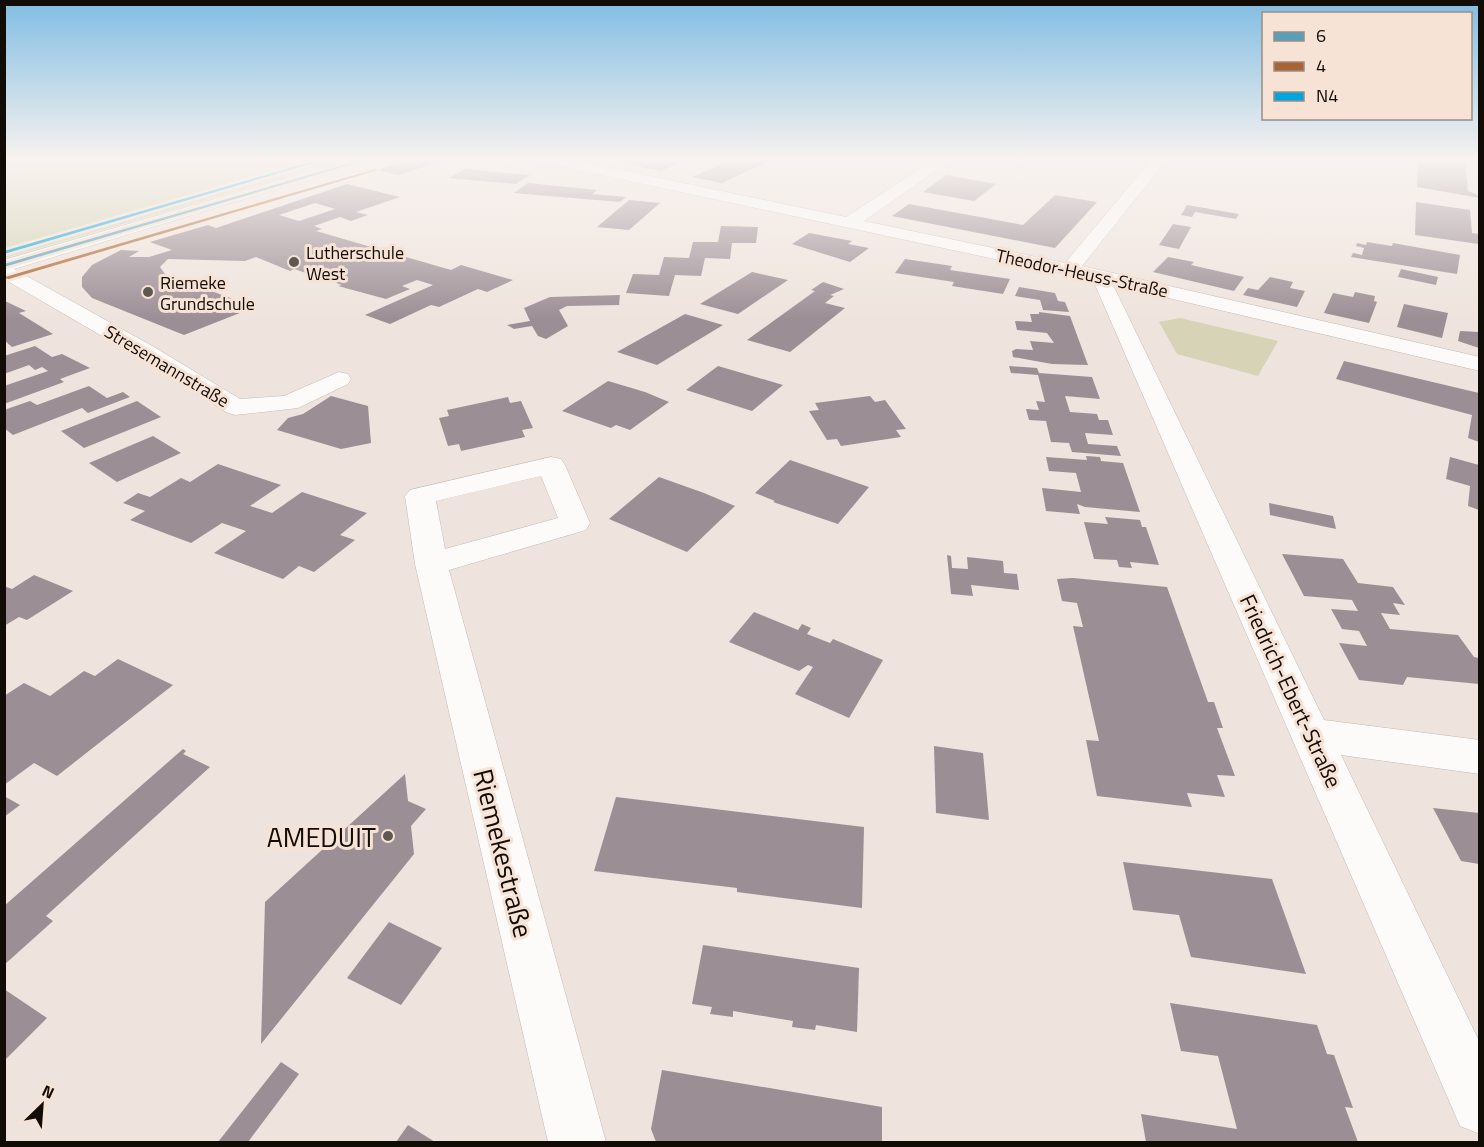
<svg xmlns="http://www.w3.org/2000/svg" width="1484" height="1147" font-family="'Titillium Web',sans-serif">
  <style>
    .green { fill: #d6d3b6 }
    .building { fill: #9c8e95; fill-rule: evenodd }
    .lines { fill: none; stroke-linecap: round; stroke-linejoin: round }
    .minor-casing { stroke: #c2bab4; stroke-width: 1 }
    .minor { fill: #fdfbfa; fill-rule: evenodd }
    .bus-1-casing { stroke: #f7e3d5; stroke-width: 5 }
    .bus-2-casing { stroke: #f7e3d5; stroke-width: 5 }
    .bus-3-casing { stroke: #f7e3d5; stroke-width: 5 }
    .bus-1 { fill: #589fba; fill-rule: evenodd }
    .bus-2 { fill: #a76534; fill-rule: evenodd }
    .bus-3 { fill: #01a5e2; fill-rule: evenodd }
    .poi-dot { fill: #5f5852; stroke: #f7e3d5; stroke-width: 2 }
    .labels { text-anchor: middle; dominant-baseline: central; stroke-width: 6; stroke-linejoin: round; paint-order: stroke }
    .far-poi-label { font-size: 18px; fill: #120c07; stroke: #f7e3d5; text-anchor: start }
    .far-street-label { font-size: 18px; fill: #120c07; stroke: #f7e3d5 }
    .street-label { font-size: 22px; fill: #120c07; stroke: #f7e3d5 }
    .near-poi-label { font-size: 27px; fill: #120c07; stroke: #f7e3d5; text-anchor: end }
    .near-street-label { font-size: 27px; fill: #120c07; stroke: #f7e3d5 }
  </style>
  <rect width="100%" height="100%" fill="#efe4dd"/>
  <g class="green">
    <polygon points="5,158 353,158 5,258"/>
    <polygon points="1180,318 1278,341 1258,376 1177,354 1159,322"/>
  </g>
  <g class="building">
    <polygon points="415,158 449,159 398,175 377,170"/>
    <polygon points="620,158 681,158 688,159 661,171 613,161"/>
    <polygon points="736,158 776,158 722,183 692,177"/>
    <polygon points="1418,158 1479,159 1479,164 1465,162 1468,191 1476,194 1480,198 1417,187"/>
    <polygon points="465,169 530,175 516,184 449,178"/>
    <polygon points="946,175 996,184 974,201 923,192"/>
    <polygon points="528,183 597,190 592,194 626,197 620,202 514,193"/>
    <path d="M347,184L400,197L356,212L368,215L351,221L340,217L314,226L322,229L316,231L451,270L461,265L513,280L487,292L478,289L439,307L431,305L390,324L365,315L433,285L417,280L402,286L410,289L386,299L338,286L342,285L294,269L290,271L256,257L245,261L168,259L160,267L165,274L255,307L184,335L92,298L82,287V277L92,265L121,250L139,251L129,257H149L172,250L150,242L208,225L216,228ZM315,203L335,209L299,221L279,215Z"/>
    <polygon points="1055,195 1097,202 1055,248 892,216 909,204 1023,225"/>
    <polygon points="629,200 660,203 629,230 597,227"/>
    <polygon points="1416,202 1470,210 1472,233 1479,234 1479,244 1415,235"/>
    <polygon points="1187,205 1239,214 1236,219 1195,212 1192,217 1181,215"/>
    <polygon points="1173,224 1191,227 1179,249 1159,245"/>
    <polygon points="721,226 758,227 756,243 732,243 730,259 705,258 701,276 675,275 669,296 626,293 633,274 659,275 664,257 689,258 693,242 718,242"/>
    <polygon points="809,233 852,241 848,244 869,248 850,262 792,244"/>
    <polygon points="1367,242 1392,246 1393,243 1460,255 1457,274 1351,257 1353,253 1362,255 1364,248 1356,246 1357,243 1366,245"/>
    <polygon points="1168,257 1194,262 1191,265 1244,277 1234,291 1153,272"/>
    <polygon points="905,259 952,266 950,270 1010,279 1003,294 952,286 954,282 895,273"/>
    <polygon points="1401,269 1438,277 1436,285 1398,277"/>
    <polygon points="752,272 788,280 738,314 700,304"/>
    <polygon points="1270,277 1293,282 1290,288 1305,291 1297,307 1243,295 1248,288 1258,290"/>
    <polygon points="823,282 844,289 830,295 834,296 825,303 845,308 790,352 747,340 815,291 811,290"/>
    <polygon points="1019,287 1055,293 1058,301 1065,302 1069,312 1043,310 1040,300 1015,296"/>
    <polygon points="1355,292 1375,296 1374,301 1377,302 1369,323 1324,313 1333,293 1353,297"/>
    <polygon points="620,295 619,305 567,306 559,310 568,326 546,339 538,336 532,326 514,329 507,325 530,321 524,308 550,297"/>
    <polygon points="5,301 26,311 19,313 53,334 12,347 5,341"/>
    <polygon points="1404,304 1448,313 1442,338 1397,327"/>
    <polygon points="1039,312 1070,316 1088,365 1052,364 1013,357 1012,351 1016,349 1033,350 1030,341 1054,343 1047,333 1017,330 1015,321 1032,322 1030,314 1039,314"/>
    <polygon points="685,314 723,325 657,365 617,352"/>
    <polygon points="1460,331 1479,332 1479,348 1458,341"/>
    <polygon points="35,346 52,357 62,354 90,368 60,379 64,382 4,404 4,386 48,371 42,367 35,370 29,365 4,374 4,356"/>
    <polygon points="1344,361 1479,393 1479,442 1468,438 1472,415 1336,379"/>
    <polygon points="718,366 783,385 752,411 686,390"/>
    <polygon points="1009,366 1037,368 1039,373 1092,377 1100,399 1065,396 1070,412 1097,414 1099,420 1108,420 1113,435 1085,433 1088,444 1117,446 1121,456 1072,452 1069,443 1051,442 1046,421 1029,420 1026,409 1039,410 1036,401 1045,402 1038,375 1011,373"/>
    <polygon points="608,381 645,392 669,402 630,430 616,425 611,428 562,411"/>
    <polygon points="89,386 107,398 123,392 130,397 88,413 82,408 13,435 4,428 4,410 30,401 37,405"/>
    <polygon points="331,396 368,406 371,443 341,449 277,430 288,418 303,414"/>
    <polygon points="870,396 875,402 885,400 906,429 896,430 901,437 841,446 837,439 827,440 809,411 819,410 815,403"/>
    <polygon points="508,397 510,403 521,401 533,428 522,430 525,437 461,451 459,444 448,446 439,418 449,416 447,410"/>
    <polygon points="137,401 161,417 84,448 61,431"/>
    <polygon points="153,436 181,453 117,482 89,463"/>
    <polygon points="1086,456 1100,457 1101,461 1123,463 1140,512 1085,507 1077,504 1080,514 1046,511 1042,488 1081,492 1076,473 1049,471 1046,457 1087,460"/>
    <polygon points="1450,457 1479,465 1479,510 1468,506 1470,486 1446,479"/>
    <polygon points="790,460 869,487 838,524 773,502 775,501 755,493"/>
    <polygon points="218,464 281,485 250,506 260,509 272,513 302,492 367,513 340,535 355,540 314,572 299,566 283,579 214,553 246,531 222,523 191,543 130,520 145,511 123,503 138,493 150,497 181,478 190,482"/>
    <polygon points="659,477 704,493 735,506 687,552 609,519"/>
    <polygon points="1269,503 1333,516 1336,529 1270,515"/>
    <polygon points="1105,517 1140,520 1142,527 1146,527 1159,565 1130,562 1132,568 1119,567 1117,560 1094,559 1084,522 1108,524"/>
    <polygon points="1282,554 1343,559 1358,583 1393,587 1405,605 1393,603 1400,615 1381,613 1390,629 1458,635 1474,657 1479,658 1479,684 1407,677 1403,685 1359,680 1339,643 1367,646 1359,631 1342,629 1331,609 1358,611 1352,600 1304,596"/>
    <polygon points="947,555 951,556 952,568 968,569 967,557 1003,561 1004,573 1017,574 1019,590 971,585 973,596 951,594"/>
    <polygon points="34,575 73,591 27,620 19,617 4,626 4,586 12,589"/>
    <polygon points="1073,578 1167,587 1208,702 1214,702 1223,728 1217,728 1235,776 1217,775 1225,797 1187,793 1192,807 1097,796 1086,740 1099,741 1073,626 1083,627 1077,603 1062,601 1057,579"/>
    <polygon points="754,612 798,630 802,624 811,628 807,634 830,643 833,639 883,660 849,718 795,694 813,667 808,665 799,671 729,642"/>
    <polygon points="118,659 173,685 57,776 34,763 4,785 4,696 24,683 50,696 84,671 95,676"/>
    <polygon points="934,746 983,753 989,820 936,813"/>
    <polygon points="183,749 186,751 183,754 210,767 46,916 53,921 4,965 4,906"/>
    <polygon points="405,774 408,801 426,809 411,826 414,854 261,1044 265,902"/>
    <polygon points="4,796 20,805 4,817"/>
    <polygon points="616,797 864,827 862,908 737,892 737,888 594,871"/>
    <polygon points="1433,808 1479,813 1479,864 1461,861"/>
    <polygon points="1123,862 1272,879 1306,974 1191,957 1179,915 1133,910"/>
    <polygon points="389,922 442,948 401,1005 347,978"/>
    <polygon points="703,945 859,968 857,1032 816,1025 815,1030 792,1027 793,1021 733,1011 733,1017 710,1014 712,1007 692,1004"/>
    <polygon points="4,989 47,1018 4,1061"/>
    <polygon points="1170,1003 1317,1025 1327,1054 1334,1055 1353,1108 1345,1107 1358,1142 1146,1142 1141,1114 1237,1129 1218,1056 1181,1051"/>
    <polygon points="281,1062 299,1074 248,1142 218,1142"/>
    <polygon points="662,1070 882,1107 882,1142 656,1142 651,1129"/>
    <polygon points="408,1125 435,1142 396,1142"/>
  </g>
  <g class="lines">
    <defs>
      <g id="minor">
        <polygon points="357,158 380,158 14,269 154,347 240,399 284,396 339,372 348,374 351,379 348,384 298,408 235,415 226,412 138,357 4,279 4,260"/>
        <polygon points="534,158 563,158 846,217 937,158 954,158 864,221 1065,263 1153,158 1168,158 1082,266 1480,357 1480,371 1113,285 1324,720 1480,740 1480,774 1341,755 1480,1043 1480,1134 1460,1126 1093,280 541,162"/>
        <path d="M551,457L561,459L565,465L590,523L586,530L449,570L606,1142H548L415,564L405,496L410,490ZM541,476L558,518L445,549L436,501Z"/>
      </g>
    </defs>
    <use href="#minor" class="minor-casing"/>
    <use href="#minor" class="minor"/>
    <defs>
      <polygon id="bus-1" points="367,158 374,158 4,267 4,264"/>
      <polygon id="bus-2" points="375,169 378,170 9,279 4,278 5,277"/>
      <polygon id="bus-3" points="324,158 331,158 4,254 4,251"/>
    </defs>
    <use href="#bus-1" class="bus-1-casing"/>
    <use href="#bus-2" class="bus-2-casing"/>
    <use href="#bus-3" class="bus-3-casing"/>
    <use href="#bus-1" class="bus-1"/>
    <use href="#bus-2" class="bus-2"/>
    <use href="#bus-3" class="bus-3"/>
  </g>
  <linearGradient id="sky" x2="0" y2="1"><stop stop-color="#81bde3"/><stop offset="0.5" stop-color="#f8f3f0"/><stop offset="1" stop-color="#f8f3f0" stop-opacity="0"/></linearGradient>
  <rect width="1484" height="319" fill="url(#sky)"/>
  <g class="poi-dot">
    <circle cx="294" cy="262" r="6"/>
    <circle cx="148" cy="292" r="6"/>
    <circle cx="388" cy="836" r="6"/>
  </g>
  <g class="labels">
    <g class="far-poi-label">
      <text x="306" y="252">Lutherschule<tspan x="306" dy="21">West</tspan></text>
      <text x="160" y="282">Riemeke<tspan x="160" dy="21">Grundschule</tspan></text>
    </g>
    <g class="far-street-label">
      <text transform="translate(1082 273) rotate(12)">Theodor-Heuss-Straße</text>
      <text transform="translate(167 366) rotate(31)">Stresemannstraße</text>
    </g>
    <g class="street-label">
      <text transform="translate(1291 691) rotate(65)">Friedrich-Ebert-Straße</text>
    </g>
    <g class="near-poi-label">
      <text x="376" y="836">AMEDUIT</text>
    </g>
    <g class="near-street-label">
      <text transform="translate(504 853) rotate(76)">Riemekestraße</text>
    </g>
  </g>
  <rect width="1484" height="1147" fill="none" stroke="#120c07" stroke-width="12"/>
  <rect x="1262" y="12" width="210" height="108" fill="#f7e3d5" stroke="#9b8d83" stroke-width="1.5"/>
  <rect x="1274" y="32" width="30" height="9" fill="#589fba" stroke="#9b8d83" stroke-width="1.5"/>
  <text x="1316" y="42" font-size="18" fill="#120c07">6</text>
  <rect x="1274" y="62" width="30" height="9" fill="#a76534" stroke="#9b8d83" stroke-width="1.5"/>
  <text x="1316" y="72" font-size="18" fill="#120c07">4</text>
  <rect x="1274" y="92" width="30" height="9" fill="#01a5e2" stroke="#9b8d83" stroke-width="1.5"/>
  <text x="1316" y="102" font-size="18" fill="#120c07">N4</text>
  <g transform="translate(42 1105) rotate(25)" stroke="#f7e3d5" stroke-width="4.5" paint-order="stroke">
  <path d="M0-4.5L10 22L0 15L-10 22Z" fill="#120c07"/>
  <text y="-9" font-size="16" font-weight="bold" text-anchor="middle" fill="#120c07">N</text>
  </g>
</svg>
